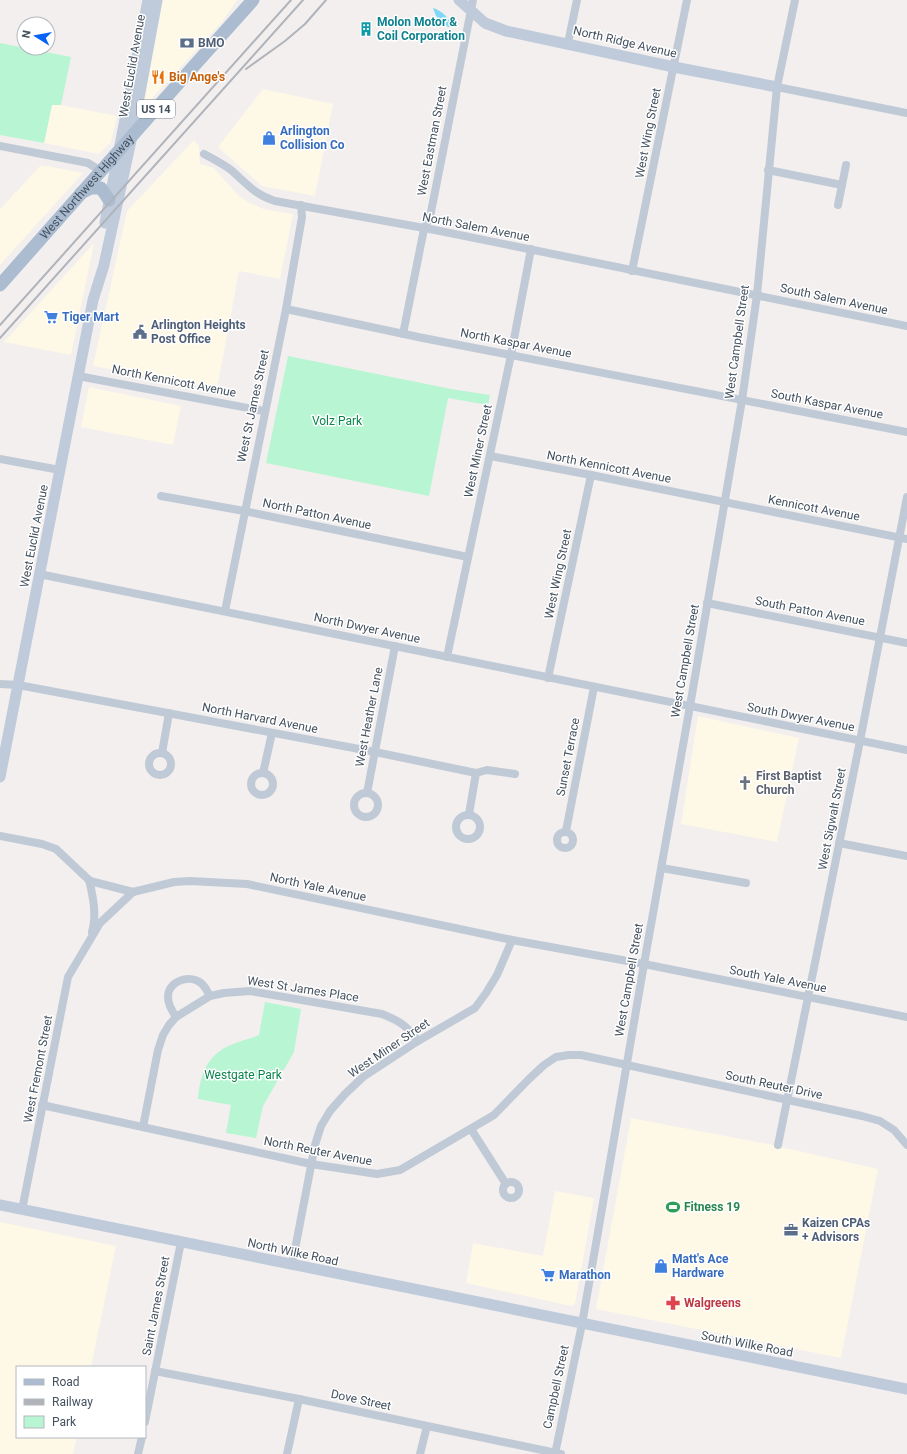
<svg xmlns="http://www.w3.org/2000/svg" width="907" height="1454" font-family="Roboto,sans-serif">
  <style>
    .commercial { fill: #fef8e6 }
    .green { fill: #b8f5d2 }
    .water { fill: #7fd8f7 }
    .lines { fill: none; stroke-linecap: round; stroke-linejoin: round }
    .street { stroke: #c0cad6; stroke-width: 8 }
    .secondary { stroke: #bfcbda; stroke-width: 11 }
    .primary { stroke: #abbcd1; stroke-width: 13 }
    .rail { stroke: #b0b3ba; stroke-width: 2 }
    .labels { text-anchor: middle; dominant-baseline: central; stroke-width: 3; stroke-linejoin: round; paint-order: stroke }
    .shield { fill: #fff; stroke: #7c858f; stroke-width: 1 }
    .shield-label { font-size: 11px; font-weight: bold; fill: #44515f }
    .culture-label { font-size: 12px; font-weight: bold; fill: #0d838f; stroke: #fff; text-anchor: start }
    .street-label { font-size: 12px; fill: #44515f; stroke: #fff }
    .service-label { font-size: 12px; font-weight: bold; fill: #4e5e75; stroke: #fff; text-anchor: start }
    .food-label { font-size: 12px; font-weight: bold; fill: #c56008; stroke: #fff; text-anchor: start }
    .shop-label { font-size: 12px; font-weight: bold; fill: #366cbe; stroke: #fff; text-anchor: start }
    .park-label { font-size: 12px; fill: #0b844e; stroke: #fff }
    .worship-label { font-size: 12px; font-weight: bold; fill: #5b616d; stroke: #fff; text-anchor: start }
    .leisure-label { font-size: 12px; font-weight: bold; fill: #27864d; stroke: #fff; text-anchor: start }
    .health-label { font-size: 12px; font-weight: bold; fill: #be3a42; stroke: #fff; text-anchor: start }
  </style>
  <rect width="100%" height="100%" fill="#f2efee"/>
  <g class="commercial">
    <polygon points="163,0 237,0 222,22 146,105 143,104"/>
    <polygon points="263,89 333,104 315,196 262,186 218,147"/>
    <polygon points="52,104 61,105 117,116 111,142 99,154 44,143"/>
    <polygon points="194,140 199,146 200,164 214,168 238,195 248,202 264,209 293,214 280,279 239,271 217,389 93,366 127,211"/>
    <polygon points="41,165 83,173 0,265 0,209"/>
    <polygon points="94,243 71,355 4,342"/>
    <polygon points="89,387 181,406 173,445 81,427"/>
    <polygon points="698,716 799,738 777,842 681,824"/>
    <polygon points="631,1118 768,1144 878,1169 841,1358 596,1309"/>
    <polygon points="555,1191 594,1198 575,1304 571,1306 466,1283 473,1243 543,1256"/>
    <polygon points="0,1222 116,1246 91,1367 17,1367 17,1437 77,1437 73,1454 0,1454"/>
  </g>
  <g class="green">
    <polygon points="0,43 71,57 61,105 52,105 44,143 0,135"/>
    <polygon points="288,356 451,389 490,395 488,405 448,398 429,496 266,463"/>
    <path d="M265,1002L301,1009L294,1052L263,1106L256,1138L226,1133L231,1105L198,1099C200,1077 205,1059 226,1047C236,1042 249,1039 259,1035Z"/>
  </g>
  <path class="water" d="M433,8C441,10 451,19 451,27H448L436,16Z"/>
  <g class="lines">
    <g class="street">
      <polyline points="568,43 577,0"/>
      <polyline points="777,87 907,113"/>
      <polyline points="0,146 88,163 101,171"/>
      <path d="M204,154C213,159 223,164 231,170C246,183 255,195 275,201L435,230L907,326"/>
      <polyline points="768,170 842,185"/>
      <polyline points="838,205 846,165"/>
      <polyline points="632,271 687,0"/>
      <polyline points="286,309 423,338 907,432"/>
      <polyline points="403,334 424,229 430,217 473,0"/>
      <polyline points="78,376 264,411"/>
      <polyline points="490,456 591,475 907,539"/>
      <polyline points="0,459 60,470"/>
      <polyline points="161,496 244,511 468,557"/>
      <polyline points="39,574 907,750"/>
      <polyline points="707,603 907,643"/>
      <polyline points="225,611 286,309 302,217 301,205"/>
      <polyline points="447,657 511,355 531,249"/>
      <polyline points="548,678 591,475"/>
      <polyline points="0,684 18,685 29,687 375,752 476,773 487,770 515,774"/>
      <circle cx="160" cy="764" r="11"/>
      <polyline points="162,753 169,713"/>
      <circle cx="262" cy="784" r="11"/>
      <polyline points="263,773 272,733"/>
      <circle cx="366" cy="805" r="12"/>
      <polyline points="367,793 395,646"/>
      <polyline points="469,814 476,773"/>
      <circle cx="468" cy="827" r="12"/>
      <polyline points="566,831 594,687"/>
      <circle cx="565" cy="840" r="8"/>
      <polyline points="0,836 42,844 56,849 90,881 133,892 174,882 190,881 247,884 512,940 644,964 907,1017"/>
      <polyline points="839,843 907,856"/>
      <polyline points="662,868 746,883"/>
      <path d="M89,880C93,896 97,915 92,932"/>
      <path d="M176,1017C172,1011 168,1004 168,997C168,981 189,974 201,983C205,986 207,991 210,996"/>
      <polyline points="42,1105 311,1164 377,1174 400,1170 494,1115 529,1079 544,1065 556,1057 569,1055 581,1055 862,1116 880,1121 894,1130 907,1145"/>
      <path d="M143,1127L158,1050L163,1035L169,1025L176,1017L210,996L224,993L250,991L382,1014C400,1021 407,1026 418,1041"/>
      <polyline points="471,1129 506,1184"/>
      <polyline points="778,1145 860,741 907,497"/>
      <circle cx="511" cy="1190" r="8"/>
      <polyline points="22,1210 68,977 100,923 133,892"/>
      <polyline points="292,1265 315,1145 321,1126 330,1111 345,1094 363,1077 418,1041 475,1008 486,993 497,975 512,940"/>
      <polyline points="155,1371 299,1399 561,1454"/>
      <polyline points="145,1422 181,1242"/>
      <polyline points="138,1454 142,1437"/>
      <polyline points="287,1454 299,1399"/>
      <polyline points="420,1454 427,1426"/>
      <polyline points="555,1454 582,1324 598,1232 644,964 690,706 742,400 757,295 777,87 795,0"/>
    </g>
    <g class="secondary">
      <polyline points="459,0 485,23 506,31 674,67 777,87"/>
      <polyline points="105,223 148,0"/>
      <polyline points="0,777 93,300 104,265 132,136 157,0"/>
      <polyline points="0,1205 907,1389"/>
    </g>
    <g class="primary">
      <polyline points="81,193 91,188 101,188 109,200"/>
      <path id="s1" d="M0,285L193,67L253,0"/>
    </g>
    <g class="rail">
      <polyline points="246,69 285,41 305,24 326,0"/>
      <polyline points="0,325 291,0"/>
      <polyline points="0,338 303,0"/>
    </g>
  </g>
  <defs>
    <symbol id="building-bare" viewBox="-9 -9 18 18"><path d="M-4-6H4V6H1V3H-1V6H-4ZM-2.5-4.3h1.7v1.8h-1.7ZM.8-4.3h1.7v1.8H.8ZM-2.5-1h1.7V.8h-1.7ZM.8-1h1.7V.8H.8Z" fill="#0f9aa8" stroke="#fff" stroke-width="2.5" paint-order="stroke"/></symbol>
    <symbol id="bank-bare" viewBox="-9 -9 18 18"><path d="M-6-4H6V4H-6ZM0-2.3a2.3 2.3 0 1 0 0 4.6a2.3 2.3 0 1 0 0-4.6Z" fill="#5c6f8a" stroke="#fff" stroke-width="2.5" paint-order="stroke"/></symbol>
    <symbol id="restaurant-bare" viewBox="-9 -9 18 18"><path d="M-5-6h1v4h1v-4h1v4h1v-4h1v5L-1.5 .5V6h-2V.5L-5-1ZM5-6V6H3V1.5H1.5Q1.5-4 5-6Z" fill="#e8710a" stroke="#fff" stroke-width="2.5" paint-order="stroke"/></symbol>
    <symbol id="shop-bare" viewBox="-9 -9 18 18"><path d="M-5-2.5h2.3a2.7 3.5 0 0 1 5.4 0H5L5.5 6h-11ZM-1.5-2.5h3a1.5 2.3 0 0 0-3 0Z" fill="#3f7fe0" stroke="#fff" stroke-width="2.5" paint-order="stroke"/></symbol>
    <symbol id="supermarket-bare" viewBox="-9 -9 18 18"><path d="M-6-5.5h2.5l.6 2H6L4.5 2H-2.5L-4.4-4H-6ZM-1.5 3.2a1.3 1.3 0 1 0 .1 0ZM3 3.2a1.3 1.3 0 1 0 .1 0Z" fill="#3f7fe0" stroke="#fff" stroke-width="2.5" paint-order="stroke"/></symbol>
    <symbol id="civic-bare" viewBox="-9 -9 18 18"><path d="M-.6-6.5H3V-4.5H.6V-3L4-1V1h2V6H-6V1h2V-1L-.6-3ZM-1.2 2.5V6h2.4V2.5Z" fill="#5c6f8a" stroke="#fff" stroke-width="2.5" paint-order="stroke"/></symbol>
    <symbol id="church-bare" viewBox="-9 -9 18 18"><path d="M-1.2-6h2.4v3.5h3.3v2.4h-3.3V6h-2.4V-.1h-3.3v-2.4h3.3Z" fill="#6b7280" stroke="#fff" stroke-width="2.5" paint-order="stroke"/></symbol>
    <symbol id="stadium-bare" viewBox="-9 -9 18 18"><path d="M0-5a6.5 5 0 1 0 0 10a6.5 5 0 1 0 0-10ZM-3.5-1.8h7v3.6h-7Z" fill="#2e9e5b" stroke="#fff" stroke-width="2.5" paint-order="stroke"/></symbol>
    <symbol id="office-bare" viewBox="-9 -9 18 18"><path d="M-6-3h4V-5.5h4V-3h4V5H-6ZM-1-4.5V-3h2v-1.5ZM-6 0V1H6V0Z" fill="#5c6f8a" stroke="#fff" stroke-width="2.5" paint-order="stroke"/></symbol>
    <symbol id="pharmacy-bare" viewBox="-9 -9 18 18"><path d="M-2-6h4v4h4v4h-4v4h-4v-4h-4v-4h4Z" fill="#e0444e" stroke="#fff" stroke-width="2.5" paint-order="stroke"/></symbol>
  </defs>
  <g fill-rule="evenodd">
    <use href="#building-bare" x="356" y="19" width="20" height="20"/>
    <use href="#bank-bare" x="177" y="33" width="20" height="20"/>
    <use href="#restaurant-bare" x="148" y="67" width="20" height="20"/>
    <use href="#shop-bare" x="259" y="128" width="20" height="20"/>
    <use href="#supermarket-bare" x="41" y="307" width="20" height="20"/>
    <use href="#civic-bare" x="130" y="322" width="20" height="20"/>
    <use href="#church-bare" x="735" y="773" width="20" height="20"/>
    <use href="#stadium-bare" x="663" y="1197" width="20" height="20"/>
    <use href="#office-bare" x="781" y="1220" width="20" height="20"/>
    <use href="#shop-bare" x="651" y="1256" width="20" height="20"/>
    <use href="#supermarket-bare" x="538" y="1265" width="20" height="20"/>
    <use href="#pharmacy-bare" x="663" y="1293" width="20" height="20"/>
  </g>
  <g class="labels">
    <rect class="shield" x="137" y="100" width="38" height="18" rx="3"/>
    <g class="shield-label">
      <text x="156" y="109">US 14</text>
    </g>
    <g class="culture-label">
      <text x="377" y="22">Molon Motor &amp;<tspan x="377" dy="14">Coil Corporation</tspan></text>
    </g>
    <g class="street-label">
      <text transform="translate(625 42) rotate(13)">North Ridge Avenue</text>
      <text transform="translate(132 66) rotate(-80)">West Euclid Avenue</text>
      <text transform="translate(648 133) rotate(-79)">West Wing Street</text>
      <text transform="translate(432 141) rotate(-79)">West Eastman Street</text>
      <text stroke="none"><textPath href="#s1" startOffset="131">West Northwest Highway</textPath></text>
      <text transform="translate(476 227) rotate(11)">North Salem Avenue</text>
      <text transform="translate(834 299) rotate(12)">South Salem Avenue</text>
      <text transform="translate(737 342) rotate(-82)">West Campbell Street</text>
      <text transform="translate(516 343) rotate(11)">North Kaspar Avenue</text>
      <text transform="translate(174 381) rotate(11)">North Kennicott Avenue</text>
      <text transform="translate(827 404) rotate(11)">South Kaspar Avenue</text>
      <text transform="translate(253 406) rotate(-78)">West St James Street</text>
      <text transform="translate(478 451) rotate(-78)">West Miner Street</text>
      <text transform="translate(609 467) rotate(11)">North Kennicott Avenue</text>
      <text transform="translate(814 508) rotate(11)">Kennicott Avenue</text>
      <text transform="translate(317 514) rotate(12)">North Patton Avenue</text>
      <text transform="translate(34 536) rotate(-79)">West Euclid Avenue</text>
      <text transform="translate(558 574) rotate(-78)">West Wing Street</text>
      <text transform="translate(810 611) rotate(11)">South Patton Avenue</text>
      <text transform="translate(367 628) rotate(12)">North Dwyer Avenue</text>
      <text transform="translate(685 661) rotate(-80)">West Campbell Street</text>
      <text transform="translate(369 717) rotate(-79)">West Heather Lane</text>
      <text transform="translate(801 717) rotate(11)">South Dwyer Avenue</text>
      <text transform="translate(260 718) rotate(11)">North Harvard Avenue</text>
      <text transform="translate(568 757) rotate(-79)">Sunset Terrace</text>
      <text transform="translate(832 819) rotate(-79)">West Sigwalt Street</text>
      <text transform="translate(318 887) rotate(12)">North Yale Avenue</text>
      <text transform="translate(778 979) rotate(11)">South Yale Avenue</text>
      <text transform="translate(629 980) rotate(-80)">West Campbell Street</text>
      <text transform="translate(303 989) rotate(9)">West St James Place</text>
      <text transform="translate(389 1048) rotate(-34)">West Miner Street</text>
      <text transform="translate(38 1069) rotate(-79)">West Fremont Street</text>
      <text transform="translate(774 1085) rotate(12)">South Reuter Drive</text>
      <text transform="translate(318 1151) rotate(11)">North Reuter Avenue</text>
      <text transform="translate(293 1252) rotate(12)">North Wilke Road</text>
      <text transform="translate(156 1306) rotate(-79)">Saint James Street</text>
      <text transform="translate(747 1344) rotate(11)">South Wilke Road</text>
      <text transform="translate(556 1387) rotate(-78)">Campbell Street</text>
      <text transform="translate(361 1400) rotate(12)">Dove Street</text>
    </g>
    <g class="service-label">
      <text x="198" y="43">BMO</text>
      <text x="151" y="325">Arlington Heights<tspan x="151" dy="14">Post Office</tspan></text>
      <text x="802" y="1223">Kaizen CPAs<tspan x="802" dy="14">+ Advisors</tspan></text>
    </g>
    <g class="food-label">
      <text x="169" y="77">Big Ange's</text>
    </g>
    <g class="shop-label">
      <text x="280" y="131">Arlington<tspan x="280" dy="14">Collision Co</tspan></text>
      <text x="62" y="317">Tiger Mart</text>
      <text x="672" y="1259">Matt's Ace<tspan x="672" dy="14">Hardware</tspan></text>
      <text x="559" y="1275">Marathon</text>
    </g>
    <g class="park-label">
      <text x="337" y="421">Volz Park</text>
      <text x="243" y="1075">Westgate Park</text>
    </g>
    <g class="worship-label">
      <text x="756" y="776">First Baptist<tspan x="756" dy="14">Church</tspan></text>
    </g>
    <g class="leisure-label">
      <text x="684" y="1207">Fitness 19</text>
    </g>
    <g class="health-label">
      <text x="684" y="1303">Walgreens</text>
    </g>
  </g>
  <rect x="16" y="1366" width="130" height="72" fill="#ffffff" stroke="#b4b9bf"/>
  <rect x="24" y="1379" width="20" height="6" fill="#abbcd1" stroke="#b4b9bf"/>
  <text x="52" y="1386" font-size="12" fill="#44515f">Road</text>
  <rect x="24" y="1399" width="20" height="6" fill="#b0b3ba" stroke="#b4b9bf"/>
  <text x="52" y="1406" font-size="12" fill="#44515f">Railway</text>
  <rect x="24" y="1416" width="20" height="12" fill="#b8f5d2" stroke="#b4b9bf"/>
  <text x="52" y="1426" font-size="12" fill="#44515f">Park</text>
  <g transform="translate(36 36) rotate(281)"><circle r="19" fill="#ffffff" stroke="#b4b9bf"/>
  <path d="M0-3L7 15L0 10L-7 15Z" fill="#0362f7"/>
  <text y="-6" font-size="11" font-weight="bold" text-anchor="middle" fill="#44515f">N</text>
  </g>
</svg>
